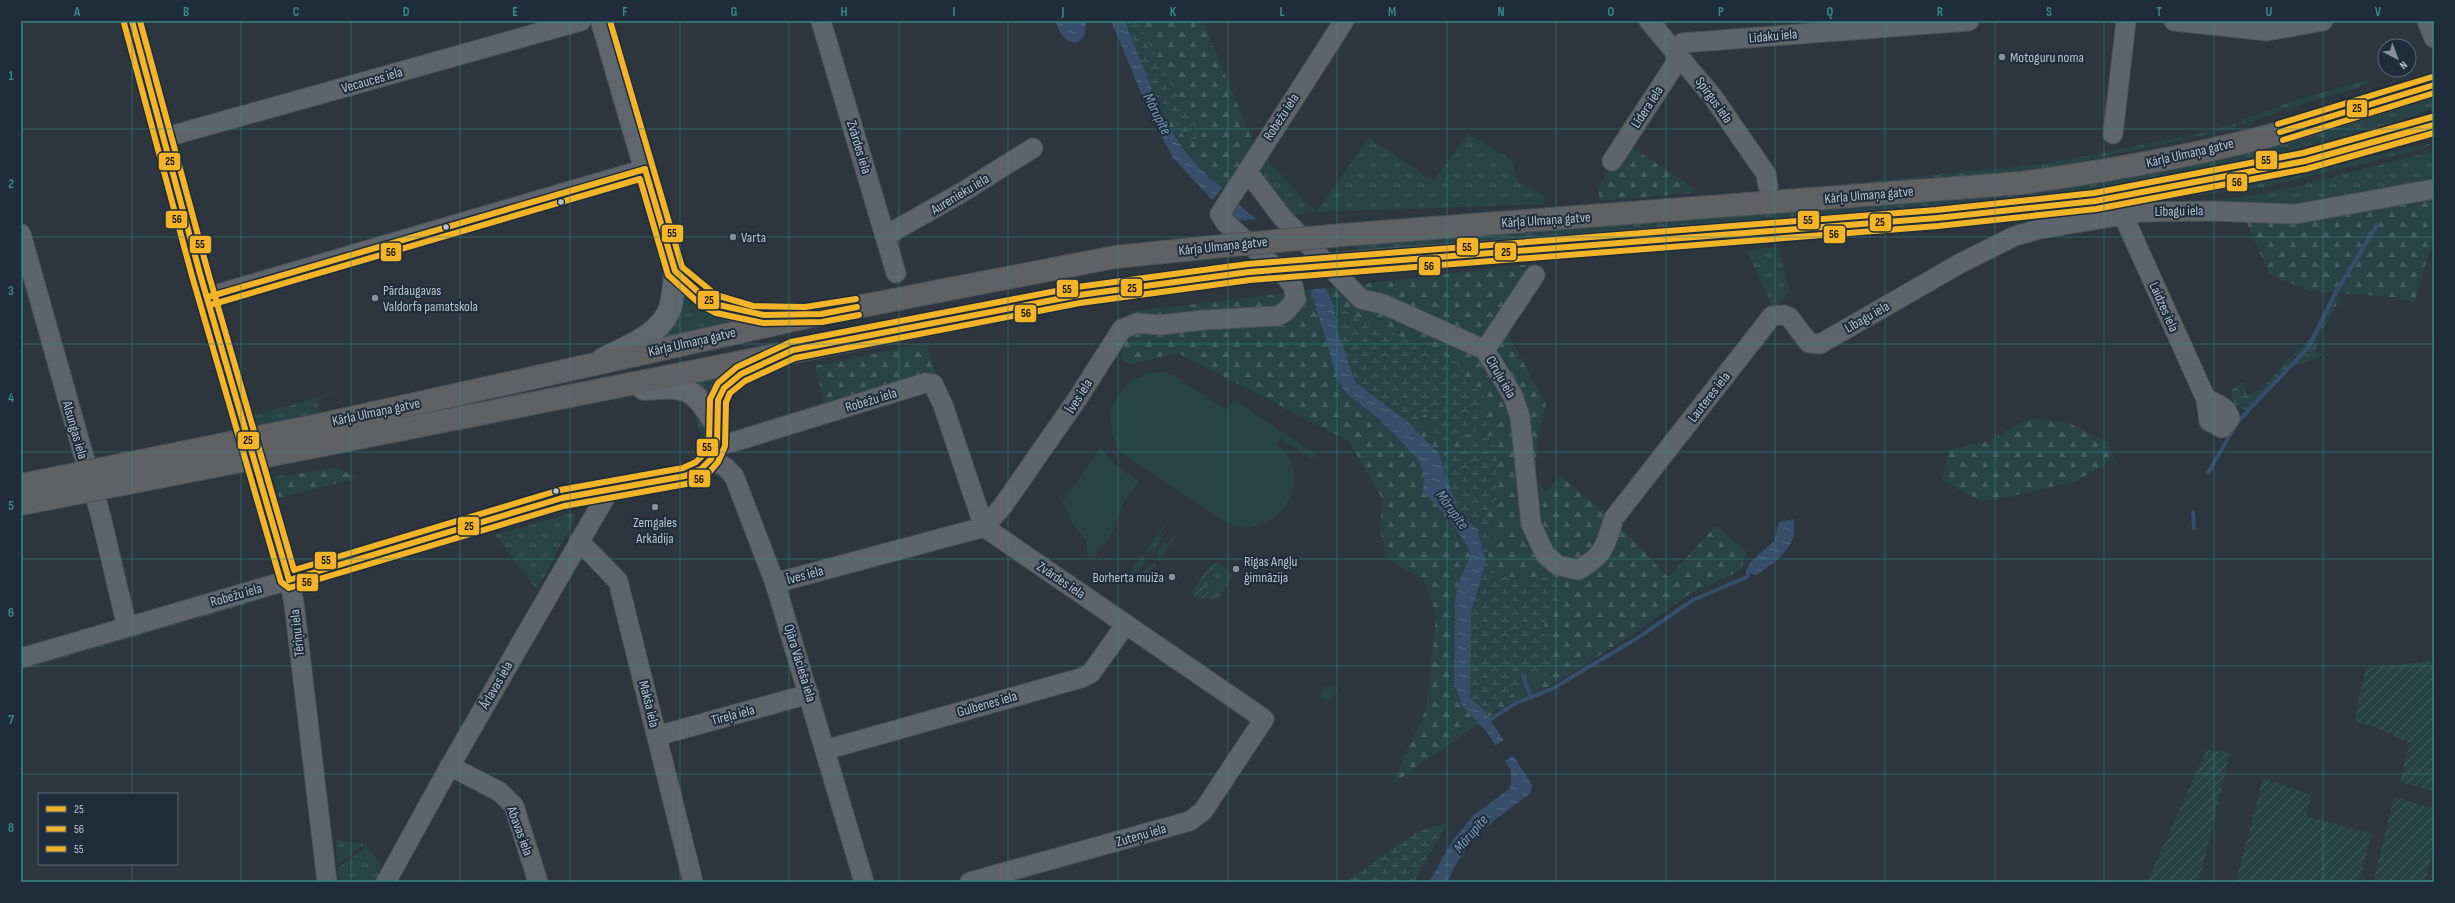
<svg xmlns="http://www.w3.org/2000/svg" width="2455" height="903" font-family="'Sofia Sans Condensed',sans-serif">
  <style>
    .grass { fill: url(#grass-tufts) }
    .forest { fill: url(#forest-firs) }
    .wetland { fill: url(#wetland-marsh) }
    .park { fill: #284346 }
    .garden { fill: url(#garden-furrows) }
    .water { fill: url(#water-ripples) }
    .pier { fill: #2d353e }
    .lines { fill: none; stroke-linecap: round; stroke-linejoin: round }
    .stream { stroke: #364e6a; stroke-width: 4 }
    .minor-casing { stroke: #4c5158; stroke-width: 21 }
    .major-casing { stroke: #4b525b; stroke-width: 24 }
    .highway-casing { stroke: #4a5159; stroke-width: 24 }
    .minor { stroke: #5e646c; stroke-width: 19 }
    .major { stroke: #60666d; stroke-width: 22 }
    .highway { stroke: #5f6165; stroke-width: 22 }
    .highway-bridge-casing { stroke: #4a5159; stroke-width: 24; stroke-linecap: butt }
    .highway-bridge { stroke: #5f6165; stroke-width: 22 }
    .bus-1-casing { stroke: #1e2c3b; stroke-width: 9 }
    .bus-2-casing { stroke: #1e2c3b; stroke-width: 9 }
    .bus-3-casing { stroke: #1e2c3b; stroke-width: 9 }
    .bus-1 { stroke: #f4b427; stroke-width: 6 }
    .bus-2 { stroke: #f4b427; stroke-width: 6 }
    .bus-3 { stroke: #f4b427; stroke-width: 6 }
    .grid { fill: none; stroke: #398986; stroke-width: 1; stroke-opacity: 0.55 }
    .poi-dot { fill: #87919c; stroke: #1e2c3b; stroke-width: 1.5 }
    .bus-dot { fill: #b8c2cf; stroke: #1e2c3b; stroke-width: 1.5 }
    .labels { text-anchor: middle; dominant-baseline: central; stroke-width: 4; stroke-linejoin: round; paint-order: stroke }
    .street-label { font-size: 14px; fill: #b8c2cf; stroke: #1e2c3b }
    .poi-label { font-size: 14px; fill: #b8c2cf; stroke: #1e2c3b; text-anchor: start }
    .water-label { font-size: 15px; font-style: italic; fill: #7c99b8; stroke: #1e2c3b }
    .line-badge { stroke: #1e2c3b; stroke-width: 1.5 }
    .pale-badge-label { font-size: 11px; text-anchor: middle; font-weight: bold; fill: #111 }
    .neatline { fill: none; stroke: #398986; stroke-width: 1.5 }
    .grid-label { font-size: 13px; text-anchor: middle; font-weight: bold; fill: #398986 }
  </style>
  <defs>
    <pattern id="grass-tufts" width="24" height="20" patternUnits="userSpaceOnUse"><rect width="24" height="20" fill="#284346"/><path d="M3 7l-1-3M5 7V3M7 7l1-3M15 17l-1-3M17 17v-4M19 17l1-3" fill="none" stroke="#455c60"/></pattern>
    <pattern id="forest-firs" width="22" height="20" patternUnits="userSpaceOnUse"><rect width="22" height="20" fill="#284346"/><path d="M5 1l3.5 6h-7zM16 11l3.5 6h-7z" fill="#455c60"/></pattern>
    <pattern id="wetland-marsh" width="20" height="14" patternUnits="userSpaceOnUse"><rect width="20" height="14" fill="#284346"/><path d="M1 5h8M5 5V1M11 12h8M15 12V8" fill="none" stroke="#455c60"/></pattern>
    <pattern id="garden-furrows" width="10" height="10" patternUnits="userSpaceOnUse"><rect width="10" height="10" fill="#284346"/><path d="M-1 1l2-2M0 10L10 0M9 11l2-2" fill="none" stroke="#455c60"/></pattern>
    <pattern id="water-ripples" width="26" height="14" patternUnits="userSpaceOnUse"><rect width="26" height="14" fill="#364e6a"/><path d="M2 4q2-2 4 0t4 0M15 11q2-2 4 0t4 0" fill="none" stroke="#51667e"/></pattern>
  </defs>
  <rect width="100%" height="100%" fill="#2d353e"/>
  <g class="grass">
    <polygon points="2367,80 2368,84 2292,107 2242,125 2241,120 2305,97"/>
    <path d="M2434,97V108L2392,123L2263,158L2151,182L2014,201L1360,252L1353,244L2197,162C2278,146 2356,124 2434,97Z"/>
    <polygon points="2235,123 2236,127 2219,132 2040,170 1833,188 1843,184 2045,164 2211,131"/>
    <polygon points="1468,134 1512,160 1517,180 1544,196 1544,204 1316,212 1285,216 1257,174 1261,153 1316,212 1369,138 1434,180"/>
    <polygon points="2434,143 2422,149 2261,188 2170,198 2292,177 2381,154"/>
    <polygon points="2434,151 2434,184 2327,205 2178,204 2250,196 2289,188"/>
    <polygon points="1941,228 1548,260 1547,256"/>
    <polygon points="1778,247 1790,292 1773,310 1770,307 1769,301 1746,250"/>
    <polygon points="682,290 743,321 659,338"/>
    <polygon points="724,375 710,396 692,382"/>
    <path d="M336,392H339C329,394 323,395 317,404L320,413L256,425L253,416Z"/>
    <polygon points="688,397 706,419 707,442 703,442"/>
    <polygon points="569,506 570,509 398,559 397,555"/>
    <polygon points="568,514 575,514 576,517 537,590 495,535"/>
    <polygon points="1164,525 1165,526 1158,537 1161,539 1153,552 1149,550 1147,553 1145,552"/>
    <polygon points="1174,535 1176,536 1158,561 1156,560 1158,557 1156,554 1164,542 1168,544"/>
    <polygon points="1143,555 1145,562 1137,574 1133,572 1131,575 1130,574"/>
    <polygon points="1155,563 1156,564 1143,583 1144,578 1140,576 1149,564 1152,566"/>
    <path d="M1221,565L1233,576L1220,597L1215,599L1203,586C1207,576 1215,573 1221,565Z"/>
    <polygon points="263,594 264,599 198,619 196,614"/>
    <polygon points="187,617 188,621 89,651 87,646"/>
    <polygon points="81,648 82,652 21,671 21,666"/>
    <polygon points="1335,686 1338,689 1330,700 1327,701 1320,697 1322,688"/>
    <polygon points="336,840 365,844 337,865"/>
    <polygon points="366,847 384,867 376,882 340,882 338,868"/>
  </g>
  <g class="forest">
    <path d="M1137,21H1203L1256,149L1231,189C1195,181 1170,128 1152,99L1156,92L1159,95Z"/>
    <polygon points="1627,142 1642,154 1700,192 1600,201 1598,187"/>
    <polygon points="2434,195 2434,251 2430,250 2414,303 2394,297 2310,291 2270,275 2244,217"/>
    <polygon points="1521,265 1537,265 1499,322 1503,325 1546,404 1538,435 1535,480 1546,491 1560,476 1611,517 1668,577 1716,526 1746,551 1741,570 1689,594 1636,633 1550,686 1514,701 1494,713 1392,784 1426,709 1436,617 1424,580 1385,558 1380,527 1382,499 1349,441 1178,353 1130,364 1121,358 1129,312"/>
    <polygon points="926,343 936,374 826,411 815,366"/>
    <polygon points="2030,418 2069,423 2108,442 2114,459 2076,481 1996,500 1981,501 1942,480 1949,450 1989,441"/>
    <polygon points="338,468 358,478 279,498 273,477"/>
  </g>
  <g class="wetland">
    <polygon points="1125,21 1137,21 1197,130 1197,140 1191,142 1185,138 1156,92 1152,99 1151,87"/>
    <polygon points="2336,292 2341,298 2321,332 2316,350 2323,355 2290,369 2248,411 2231,403 2232,389 2243,383 2248,395 2262,389 2287,360 2310,338"/>
    <polygon points="1334,306 1457,362 1469,387 1485,390 1482,412 1490,424 1446,445 1435,432 1426,414 1419,418 1415,429 1355,382 1337,329"/>
    <path d="M1492,435L1497,454L1496,499L1486,512L1490,530L1496,534L1503,532L1487,543L1490,570C1516,584 1527,581 1555,576L1563,598L1546,617L1543,633L1556,647L1549,672L1485,711L1470,698L1471,612L1483,572L1477,529L1458,511L1440,458Z"/>
    <polygon points="1447,823 1414,882 1344,882 1418,831"/>
  </g>
  <g class="park">
    <path d="M1161,372L1174,375L1227,410L1234,399L1316,454L1312,459L1281,439L1277,443C1283,450 1290,457 1293,466C1302,493 1279,521 1253,527C1244,529 1235,526 1226,523L1125,455L1119,451L1113,438L1110,418L1112,406L1119,395L1127,384L1137,378L1146,373Z"/>
    <polygon points="1101,448 1116,466 1139,481 1122,505 1113,531 1094,558 1087,555 1087,541 1073,525 1062,501"/>
  </g>
  <g class="garden">
    <path d="M1218,563L1221,565C1215,573 1207,576 1203,586L1215,599H1201L1193,596L1192,592L1211,564Z"/>
    <polygon points="2434,661 2434,791 2400,782 2409,743 2373,726 2354,722 2366,668"/>
    <polygon points="2207,749 2230,753 2199,882 2147,882"/>
    <polygon points="2263,778 2311,795 2306,816 2372,834 2359,882 2236,882"/>
    <polygon points="2394,797 2434,809 2434,845 2425,882 2373,882"/>
  </g>
  <g class="water">
    <path d="M1056,21H1086L1085,34C1083,37 1081,40 1079,41C1068,48 1056,29 1056,21Z"/>
    <path d="M1111,21H1125L1151,87L1152,99C1172,132 1190,166 1223,188L1212,200L1173,158L1150,114Z"/>
    <path d="M1239,205L1265,226L1316,276L1326,289L1334,306L1337,329L1355,382L1408,422L1438,453L1458,511L1477,529L1486,560L1471,612L1470,698L1485,711L1532,785L1530,794C1491,822 1468,838 1447,882H1429L1452,841L1474,815L1509,789L1511,784V770L1487,732L1461,703L1454,683L1455,601L1459,581L1471,554C1460,532 1443,508 1423,493L1424,473L1418,459L1379,419L1346,393L1338,381L1310,287L1299,270L1232,214Z"/>
    <path d="M1793,519C1801,544 1775,563 1756,575L1745,572L1751,562L1774,541L1779,522Z"/>
  </g>
  <g class="pier">
    <polygon points="1259,219 1317,274 1328,288 1309,289 1297,271 1268,250 1236,221"/>
    <polygon points="1504,740 1513,755 1503,762 1493,747"/>
  </g>
  <g class="lines">
    <g class="stream">
      <polyline points="2208,473 2238,421 2308,348 2336,292 2377,225"/>
      <polyline points="2193,512 2194,528"/>
      <polyline points="1523,676 1531,698"/>
      <polyline points="1486,722 1516,703 1552,689 1639,637 1693,600 1747,577 1748,573"/>
    </g>
    <defs>
      <g id="minor">
        <polyline points="821,21 896,273"/>
        <polyline points="1649,21 1713,97 1766,174 1768,186"/>
        <polyline points="2174,21 2267,31 2323,21"/>
        <polyline points="2427,21 2434,38"/>
        <polyline points="1676,50 1682,43 1969,21"/>
        <polyline points="2113,134 2126,21"/>
        <polyline points="163,138 581,21"/>
        <polyline points="1612,161 1676,63 1676,50"/>
        <path d="M1247,171L1282,217L1361,299L1383,304L1485,350L1513,396L1520,417L1531,524L1545,554L1557,565L1578,570C1605,555 1605,546 1614,518L1772,316L1784,315L1789,317L1809,343L1820,344L1959,264L2015,236L2040,229L2142,212L2210,211L2296,214L2434,189"/>
        <path d="M2123,215L2206,399L2209,421L2222,428L2230,419C2228,407 2216,403 2206,399"/>
        <polyline points="21,234 101,517 127,627"/>
        <polyline points="885,236 961,193 1033,148"/>
        <polyline points="208,297 645,169"/>
        <polyline points="1485,350 1535,275"/>
        <polyline points="717,445 733,442 925,383 933,384 943,405 984,527 1264,719 1203,811 1190,821 970,882"/>
        <polyline points="711,459 725,467 734,476 775,583 864,882"/>
        <polyline points="579,541 618,581 693,882"/>
        <polyline points="775,583 984,527 1002,507 1076,401 1122,329 1137,323 1160,325 1204,320 1278,316 1286,311 1296,299 1293,286 1286,277 1225,222 1220,214 1344,21"/>
        <polyline points="21,658 289,580 294,603 327,882"/>
        <polyline points="657,736 809,694"/>
        <polyline points="825,750 1081,678 1091,673 1126,624"/>
        <polyline points="450,766 500,792 514,806 538,882"/>
        <polyline points="386,882 450,766 610,489"/>
      </g>
      <g id="major">
        <path d="M132,21L200,274L289,580L562,498L685,476C723,459 714,442 718,407C718,401 720,392 724,387C735,373 754,367 770,361"/>
        <path d="M602,21L675,271C674,283 674,296 670,308C661,335 626,347 603,359"/>
        <path d="M675,271C685,280 695,290 706,298C731,316 765,315 795,314"/>
        <path d="M644,389C688,386 692,386 716,424"/>
      </g>
      <g id="highway">
        <path d="M1342,235L2021,183C2114,170 2208,154 2298,128C2344,114 2389,99 2434,85"/>
        <polyline points="1368,261 1937,218 2095,201 2305,161 2434,125"/>
        <polyline points="319,425 821,314 1115,257 1223,246"/>
        <polyline points="323,445 1079,295 1249,272"/>
      </g>
    </defs>
    <use href="#minor" class="minor-casing"/>
    <use href="#major" class="major-casing"/>
    <use href="#highway" class="highway-casing"/>
    <use href="#minor" class="minor"/>
    <use href="#major" class="major"/>
    <use href="#highway" class="highway"/>
    <defs>
      <g id="highway-bridge">
        <polyline points="1223,246 1342,235"/>
        <polyline points="1249,272 1368,261"/>
        <polyline points="21,485 319,425"/>
        <polyline points="21,504 323,445"/>
      </g>
    </defs>
    <use href="#highway-bridge" class="highway-bridge-casing"/>
    <use href="#highway-bridge" class="highway-bridge"/>
    <defs>
      <g id="bus-1">
        <polyline points="132,21 200,274 289,580"/>
        <polyline points="2280,132 2434,85"/>
        <polyline points="645,169 675,271 705,298 719,305 764,315 821,314 857,307"/>
        <polyline points="208,297 645,169"/>
        <polyline points="289,580 562,498 685,476 701,469 711,459 717,445 718,400 724,388 741,374 793,350 1079,295 1249,272 1937,218 2095,201 2305,161 2434,125"/>
      </g>
      <g id="bus-2">
        <polyline points="124,23 192,276 281,582 289,588 564,506 686,484 706,476 718,462 725,446 726,402 730,393 745,381 795,358 1080,303 1250,280 1938,226 2096,209 2306,169 2434,133"/>
        <polyline points="2283,140 2434,93"/>
        <polyline points="210,305 640,179 668,275 701,305 716,313 763,323 822,322 859,315"/>
      </g>
      <g id="bus-3">
        <polyline points="140,21 208,272 294,570 560,490 683,468 696,462 704,454 709,444 710,399 718,383 737,367 791,342 1077,287 1248,264 1936,210 2094,193 2303,153 2432,117"/>
        <polyline points="610,21 682,267 716,295 753,306 805,307 856,299"/>
        <polyline points="2278,124 2432,77"/>
      </g>
    </defs>
    <use href="#bus-1" class="bus-1-casing"/>
    <use href="#bus-2" class="bus-2-casing"/>
    <use href="#bus-3" class="bus-3-casing"/>
    <use href="#bus-1" class="bus-1"/>
    <use href="#bus-2" class="bus-2"/>
    <use href="#bus-3" class="bus-3"/>
  </g>
  <path class="grid" d="M132,21V794M241,21V882M351,21V882M460,21V882M570,21V882M680,21V882M789,21V882M899,21V882M1008,21V882M1118,21V882M1228,21V882M1337,21V882M1447,21V882M1556,21V882M1666,21V882M1775,21V882M1885,21V882M1995,21V882M2104,21V882M2214,21V882M2323,21V882M21,129H2434M21,237H2434M21,344H2434M21,452H2434M21,559H2434M21,666H2434M21,774H2434M132,864V882"/>
  <g class="poi-dot">
    <circle cx="2002" cy="57" r="4"/>
    <circle cx="733" cy="237" r="4"/>
    <circle cx="375" cy="298" r="4"/>
    <circle cx="655" cy="507" r="4"/>
    <circle cx="1236" cy="569" r="4"/>
    <circle cx="1172" cy="577" r="4"/>
  </g>
  <g class="bus-dot">
    <circle cx="561" cy="202" r="3.5"/>
    <circle cx="446" cy="227" r="3.5"/>
    <circle cx="556" cy="491" r="3.5"/>
  </g>
  <g class="labels">
    <g class="street-label">
      <text transform="translate(1773 36) rotate(-5)">Līdaku iela</text>
      <text transform="translate(372 80) rotate(-16)">Vecauces iela</text>
      <text transform="translate(1714 100) rotate(54)">Spirgus iela</text>
      <text transform="translate(1647 107) rotate(-57)">Līdera iela</text>
      <text transform="translate(1281 117) rotate(-57)">Robežu iela</text>
      <text transform="translate(859 147) rotate(73)">Zvārdes iela</text>
      <text transform="translate(2190 153) rotate(-13)">Kārļa Ulmaņa gatve</text>
      <text transform="translate(960 194) rotate(-31)">Aurenieku iela</text>
      <text transform="translate(1869 195) rotate(-5)">Kārļa Ulmaņa gatve</text>
      <text transform="translate(2179 211) rotate(-1)">Lībagu iela</text>
      <text transform="translate(1546 220) rotate(-4)">Kārļa Ulmaņa gatve</text>
      <text transform="translate(1223 246) rotate(-6)">Kārļa Ulmaņa gatve</text>
      <text transform="translate(2164 307) rotate(66)">Laidzes iela</text>
      <text transform="translate(1867 317) rotate(-30)">Lībagu iela</text>
      <text transform="translate(692 342) rotate(-13)">Kārļa Ulmaņa gatve</text>
      <text transform="translate(1501 377) rotate(60)">Cīruļu iela</text>
      <text transform="translate(1079 396) rotate(-58)">Īves iela</text>
      <text transform="translate(1709 397) rotate(-52)">Lauteres iela</text>
      <text transform="translate(871 400) rotate(-17)">Robežu iela</text>
      <text transform="translate(376 412) rotate(-12)">Kārļa Ulmaņa gatve</text>
      <text transform="translate(75 430) rotate(74)">Alsungas iela</text>
      <text transform="translate(805 575) rotate(-15)">Īves iela</text>
      <text transform="translate(1061 580) rotate(34)">Zvārdes iela</text>
      <text transform="translate(236 595) rotate(-16)">Robežu iela</text>
      <text transform="translate(297 633) rotate(-96)">Tēriņu iela</text>
      <text transform="translate(800 663) rotate(73)">Ojāra Vācieša iela</text>
      <text transform="translate(496 685) rotate(-60)">Ārlavas iela</text>
      <text transform="translate(649 704) rotate(76)">Makša iela</text>
      <text transform="translate(987 704) rotate(-16)">Gulbenes iela</text>
      <text transform="translate(733 715) rotate(-15)">Tīreļa iela</text>
      <text transform="translate(520 831) rotate(70)">Abavas iela</text>
      <text transform="translate(1141 835) rotate(-16)">Zuteņu iela</text>
    </g>
    <g class="poi-label">
      <text x="2010" y="57">Motoguru noma</text>
      <text x="741" y="237">Varta</text>
      <text x="383" y="290">Pārdaugavas<tspan x="383" dy="16">Valdorfa pamatskola</tspan></text>
      <text x="655" y="522" text-anchor="middle">Zemgales<tspan x="655" dy="16">Arkādija</tspan></text>
      <text x="1244" y="561">Rīgas Angļu<tspan x="1244" dy="16">ģimnāzija</tspan></text>
      <text x="1164" y="577" text-anchor="end">Borherta muiža</text>
    </g>
    <g class="water-label">
      <text transform="translate(1157 114) rotate(63)">Mārupīte</text>
      <text transform="translate(1452 510) rotate(54)">Mārupīte</text>
      <text transform="translate(1471 834) rotate(-49)">Mārupīte</text>
    </g>
  </g>
  <g class="line-badge">
    <rect x="2346" y="99" width="22" height="19" rx="4" fill="#f4b427"/>
    <rect x="2255" y="150" width="23" height="20" rx="4" fill="#f4b427"/>
    <rect x="158" y="152" width="23" height="19" rx="4" fill="#f4b427"/>
    <rect x="2226" y="173" width="22" height="19" rx="4" fill="#f4b427"/>
    <rect x="165" y="210" width="23" height="19" rx="4" fill="#f4b427"/>
    <rect x="1797" y="210" width="23" height="20" rx="4" fill="#f4b427"/>
    <rect x="1869" y="213" width="23" height="19" rx="4" fill="#f4b427"/>
    <rect x="661" y="224" width="23" height="19" rx="4" fill="#f4b427"/>
    <rect x="1823" y="225" width="23" height="19" rx="4" fill="#f4b427"/>
    <rect x="189" y="235" width="23" height="19" rx="4" fill="#f4b427"/>
    <rect x="1456" y="237" width="23" height="19" rx="4" fill="#f4b427"/>
    <rect x="1494" y="242" width="23" height="19" rx="4" fill="#f4b427"/>
    <rect x="380" y="242" width="22" height="20" rx="4" fill="#f4b427"/>
    <rect x="1418" y="256" width="23" height="20" rx="4" fill="#f4b427"/>
    <rect x="1120" y="278" width="23" height="19" rx="4" fill="#f4b427"/>
    <rect x="1056" y="279" width="23" height="19" rx="4" fill="#f4b427"/>
    <rect x="697" y="290" width="23" height="20" rx="4" fill="#f4b427"/>
    <rect x="1014" y="304" width="23" height="19" rx="4" fill="#f4b427"/>
    <rect x="237" y="431" width="23" height="19" rx="4" fill="#f4b427"/>
    <rect x="696" y="438" width="23" height="19" rx="4" fill="#f4b427"/>
    <rect x="688" y="469" width="23" height="19" rx="4" fill="#f4b427"/>
    <rect x="457" y="516" width="23" height="20" rx="4" fill="#f4b427"/>
    <rect x="314" y="551" width="23" height="19" rx="4" fill="#f4b427"/>
    <rect x="296" y="573" width="23" height="19" rx="4" fill="#f4b427"/>
  </g>
  <g class="pale-badge-label">
    <text x="2357" y="112">25</text>
    <text x="2266" y="164">55</text>
    <text x="170" y="165">25</text>
    <text x="2237" y="186">56</text>
    <text x="177" y="223">56</text>
    <text x="1808" y="224">55</text>
    <text x="1880" y="226">25</text>
    <text x="672" y="237">55</text>
    <text x="1834" y="238">56</text>
    <text x="200" y="248">55</text>
    <text x="1467" y="251">55</text>
    <text x="1506" y="256">25</text>
    <text x="391" y="256">56</text>
    <text x="1429" y="270">56</text>
    <text x="1132" y="292">25</text>
    <text x="1067" y="293">55</text>
    <text x="709" y="304">25</text>
    <text x="1026" y="317">56</text>
    <text x="248" y="444">25</text>
    <text x="707" y="451">55</text>
    <text x="699" y="483">56</text>
    <text x="469" y="530">25</text>
    <text x="326" y="564">55</text>
    <text x="307" y="586">56</text>
  </g>
  <rect width="2455" height="903" fill="none" stroke="#1e2c3b" stroke-width="44"/>
  <rect x="38" y="793" width="140" height="72" fill="#1e2c3b" stroke="#5c6876"/>
  <rect x="46" y="806" width="20" height="6" fill="#f4b427" stroke="#5c6876"/>
  <text x="74" y="813" font-size="12" fill="#b8c2cf">25</text>
  <rect x="46" y="826" width="20" height="6" fill="#f4b427" stroke="#5c6876"/>
  <text x="74" y="833" font-size="12" fill="#b8c2cf">56</text>
  <rect x="46" y="846" width="20" height="6" fill="#f4b427" stroke="#5c6876"/>
  <text x="74" y="853" font-size="12" fill="#b8c2cf">55</text>
  <g transform="translate(2397 58) rotate(138)"><circle r="19" fill="#1e2c3b" stroke="#5c6876"/>
  <path d="M0-3L7 15L0 10L-7 15Z" fill="#87919c"/>
  <text y="-6" font-size="11" font-weight="bold" text-anchor="middle" fill="#b8c2cf">N</text>
  </g>
  <rect x="22" y="22" width="2411" height="859" class="neatline"/>
  <g class="grid-label">
    <text x="77" y="16">A</text>
    <text x="186" y="16">B</text>
    <text x="296" y="16">C</text>
    <text x="406" y="16">D</text>
    <text x="515" y="16">E</text>
    <text x="625" y="16">F</text>
    <text x="734" y="16">G</text>
    <text x="844" y="16">H</text>
    <text x="954" y="16">I</text>
    <text x="1063" y="16">J</text>
    <text x="1173" y="16">K</text>
    <text x="1282" y="16">L</text>
    <text x="1392" y="16">M</text>
    <text x="1501" y="16">N</text>
    <text x="1611" y="16">O</text>
    <text x="1721" y="16">P</text>
    <text x="1830" y="16">Q</text>
    <text x="1940" y="16">R</text>
    <text x="2049" y="16">S</text>
    <text x="2159" y="16">T</text>
    <text x="2269" y="16">U</text>
    <text x="2378" y="16">V</text>
    <text x="11" y="80">1</text>
    <text x="11" y="188">2</text>
    <text x="11" y="295">3</text>
    <text x="11" y="402">4</text>
    <text x="11" y="510">5</text>
    <text x="11" y="617">6</text>
    <text x="11" y="724">7</text>
    <text x="11" y="832">8</text>
  </g>
</svg>
